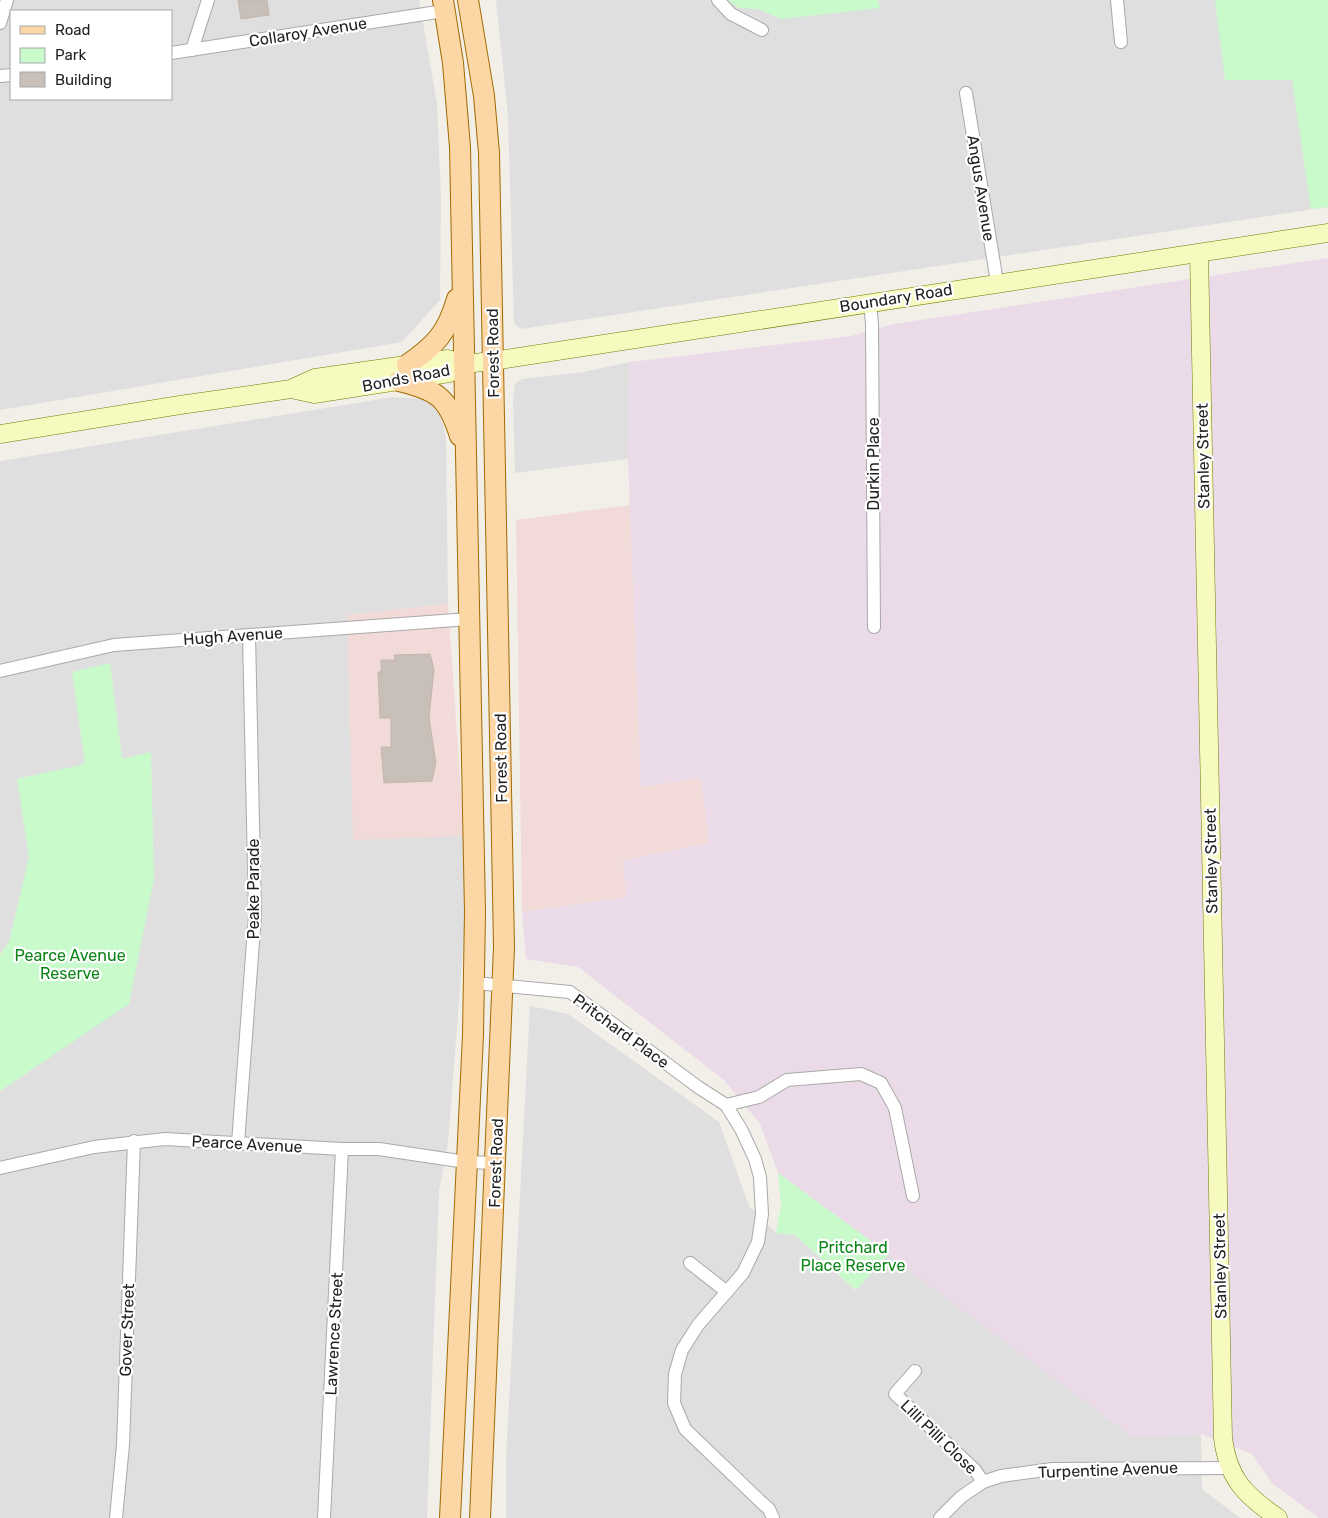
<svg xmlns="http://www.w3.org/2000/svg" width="1328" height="1518" font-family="Rubik,sans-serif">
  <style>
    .residential { fill: #e0dfdf; fill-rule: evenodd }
    .commercial { fill: #f2dad9 }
    .industrial { fill: #ebdbe8 }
    .park { fill: #c8facc }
    .building { fill: #c7bfb8; stroke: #c4b6ab }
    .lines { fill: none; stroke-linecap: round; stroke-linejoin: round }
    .street-casing { stroke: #a9a9a9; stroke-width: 14 }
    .secondary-casing { stroke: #707d05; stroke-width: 19 }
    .primary-casing { stroke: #a06b00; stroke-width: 22 }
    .street { stroke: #fff; stroke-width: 12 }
    .secondary { stroke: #f7fabf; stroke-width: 18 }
    .primary { stroke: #fcd6a4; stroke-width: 20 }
    .labels { text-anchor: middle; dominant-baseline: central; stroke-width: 4.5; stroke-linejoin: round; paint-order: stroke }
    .street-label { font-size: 16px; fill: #222; stroke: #fff }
    .park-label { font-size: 16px; fill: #0c8416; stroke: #fff }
  </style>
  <rect width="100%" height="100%" fill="#f2efe9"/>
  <g class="residential">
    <path d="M0,0H419L437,103L441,198L440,300L402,342L0,410ZM11,11H171V99H11Z"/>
    <polygon points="496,0 1328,0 1328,207 521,329 514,323 508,116"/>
    <polygon points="630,362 628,459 515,473 513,399 515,384 522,379 583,372"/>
    <polygon points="393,397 421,399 432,405 439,414 444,428 446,440 448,604 347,615 464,836 465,924 448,1143 439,1191 427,1518 0,1518 0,461"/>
    <polygon points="530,1006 568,1014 719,1122 749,1206 776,1233 795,1235 855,1290 889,1254 1133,1437 1201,1434 1202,1489 1240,1518 506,1518 506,1458"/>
  </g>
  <g class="commercial">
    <polygon points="630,505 641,787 701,778 709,843 623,860 627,897 522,912 516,520"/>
    <polygon points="448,604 464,836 353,840 347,615"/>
  </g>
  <polygon class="industrial" points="1328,258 1328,1518 1319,1518 1272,1483 1252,1454 1201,1434 1133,1437 778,1173 760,1124 724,1080 578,967 526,959 522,912 626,897 623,860 709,843 701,778 641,787 628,459 630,362 851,336 894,324"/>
  <g class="park">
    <polygon points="728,0 878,0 880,8 781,19 758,9 739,8"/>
    <polygon points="1215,0 1328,0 1328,207 1311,209 1292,80 1225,80"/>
    <polygon points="110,663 122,759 151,752 154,879 129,1004 0,1091 0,955 9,942 29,857 17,779 85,764 72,672"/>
    <polygon points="778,1173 889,1254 856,1290 795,1235 776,1233 781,1204"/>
  </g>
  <g class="building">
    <polygon points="238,0 267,0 269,15 241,19"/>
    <polygon points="430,654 434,669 429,718 436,763 432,781 384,783 381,747 391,747 391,718 380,718 378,672 381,672 381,660 395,660 394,655"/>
  </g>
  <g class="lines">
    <defs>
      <g id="street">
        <polyline points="718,0 731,14 762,30"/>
        <polyline points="1117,0 1121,42"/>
        <polyline points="0,23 7,0"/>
        <polyline points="192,50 208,0"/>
        <polyline points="171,53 444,11"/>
        <polyline points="0,76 11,75"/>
        <polyline points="966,93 997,282"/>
        <polyline points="870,302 872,324 874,627"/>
        <polyline points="0,671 114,645 469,619"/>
        <polyline points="475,983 570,992 698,1087 726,1105 741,1129 755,1159 760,1177 762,1214 758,1242 743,1273 698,1325 682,1350 675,1374 674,1403 685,1429 761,1502 769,1509 773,1518"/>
        <polyline points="726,1105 759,1097 787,1080 861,1074 881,1083 895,1108 913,1196"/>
        <polyline points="238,1143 255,915 249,635"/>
        <polyline points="0,1168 94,1147 165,1139 342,1149 379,1149 466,1162 495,1163"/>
        <polyline points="690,1263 727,1292"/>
        <polyline points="915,1371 895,1394 975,1470 983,1482"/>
        <polyline points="116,1518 123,1445 134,1141"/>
        <polyline points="324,1518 342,1149"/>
        <polyline points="940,1518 961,1497 983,1482 1001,1476 1052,1469 1230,1468"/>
      </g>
      <g id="secondary">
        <path d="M1199,253L1223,1438C1228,1479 1245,1495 1278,1518"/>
        <polyline points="291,389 314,394 449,373 464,364"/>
        <polyline points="0,434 180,405 291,389 315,378 448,359 464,364 493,361 1328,233"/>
      </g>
      <g id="primary">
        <polyline points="443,0 453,63 460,147 475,912 473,1035 450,1518"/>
        <polyline points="468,0 484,96 489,153 504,947 480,1518"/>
        <path d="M407,365C436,345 447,333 457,299"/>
        <path d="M399,381C438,390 448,398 460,436"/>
      </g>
    </defs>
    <use href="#street" class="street-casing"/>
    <use href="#secondary" class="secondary-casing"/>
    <use href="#primary" class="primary-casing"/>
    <use href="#street" class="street"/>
    <use href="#secondary" class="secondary"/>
    <use href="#primary" class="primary"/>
  </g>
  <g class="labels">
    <g class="street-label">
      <text transform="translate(308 32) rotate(-9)">Collaroy Avenue</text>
      <text transform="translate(981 188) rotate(81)">Angus Avenue</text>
      <text transform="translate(896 298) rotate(-9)">Boundary Road</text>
      <text transform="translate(493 353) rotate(-91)">Forest Road</text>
      <text transform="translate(406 378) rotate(-11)">Bonds Road</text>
      <text transform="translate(1203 456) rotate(-91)">Stanley Street</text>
      <text transform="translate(873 464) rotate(-90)">Durkin Place</text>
      <text transform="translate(233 636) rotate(-4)">Hugh Avenue</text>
      <text transform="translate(501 758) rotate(-91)">Forest Road</text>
      <text transform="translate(1211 861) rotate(-91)">Stanley Street</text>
      <text transform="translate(253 889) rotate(-90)">Peake Parade</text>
      <text transform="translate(621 1031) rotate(36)">Pritchard Place</text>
      <text transform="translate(247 1144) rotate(3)">Pearce Avenue</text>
      <text transform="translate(496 1163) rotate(-88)">Forest Road</text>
      <text transform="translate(1220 1266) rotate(-91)">Stanley Street</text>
      <text transform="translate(127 1330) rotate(-88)">Gover Street</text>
      <text transform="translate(334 1334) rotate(-87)">Lawrence Street</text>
      <text transform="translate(939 1437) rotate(44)">Lilli Pilli Close</text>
      <text transform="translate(1108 1470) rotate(-2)">Turpentine Avenue</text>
    </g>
    <g class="park-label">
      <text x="70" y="955">Pearce Avenue<tspan x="70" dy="18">Reserve</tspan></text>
      <text x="853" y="1247">Pritchard<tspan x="853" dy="18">Place Reserve</tspan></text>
    </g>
  </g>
  <rect x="10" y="10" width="162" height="90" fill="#ffffff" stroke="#a7a7a7"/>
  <rect x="20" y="26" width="25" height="8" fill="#fcd6a4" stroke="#a7a7a7"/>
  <text x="55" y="35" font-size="15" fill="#222222">Road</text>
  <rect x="20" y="48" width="25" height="15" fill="#c8facc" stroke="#a7a7a7"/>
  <text x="55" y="60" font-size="15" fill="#222222">Park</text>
  <rect x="20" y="72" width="25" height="15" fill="#c7bfb8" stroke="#a7a7a7"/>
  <text x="55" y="85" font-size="15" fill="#222222">Building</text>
</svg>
